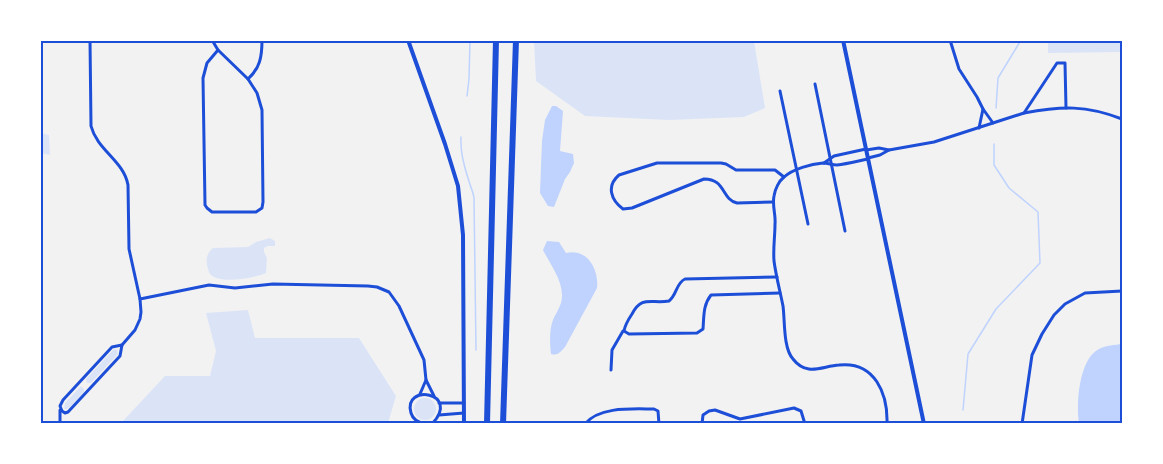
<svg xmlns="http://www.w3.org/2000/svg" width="1163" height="464" font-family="'Alegreya Sans',sans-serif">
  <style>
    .green { fill: #dbe4f7 }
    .water { fill: #bfd3fe }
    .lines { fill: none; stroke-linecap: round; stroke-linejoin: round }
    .stream { stroke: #bfd3fe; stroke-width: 1.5 }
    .minor { stroke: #1d4ed8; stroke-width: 3 }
    .tertiary { stroke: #1d4ed8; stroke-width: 4 }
    .motorway { stroke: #1d4ed8; stroke-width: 6 }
    .neatline { fill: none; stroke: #1d4ed8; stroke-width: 2 }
  </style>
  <rect width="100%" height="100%" fill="#f2f2f2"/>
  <g class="green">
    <polygon points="534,41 754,41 765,108 744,117 669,120 585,116 536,81"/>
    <polygon points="1048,41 1122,41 1122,52 1048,53"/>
    <polygon points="41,133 49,135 50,155 41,153"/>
    <path d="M270,238L275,241V246H268L264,248V252L267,258L266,273C254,278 220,285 210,274C208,271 208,268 207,265C206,258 207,253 213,248L248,247L256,242Z"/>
    <polygon points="248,310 255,338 359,338 396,396 388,423 121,423 165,376 210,376 216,351 206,313"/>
    <polygon points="115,349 117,350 118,354 91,383 87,383 86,379 113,350"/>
    <polygon points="81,386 84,389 84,392 70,407 67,409 64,409 65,403"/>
    <circle cx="425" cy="409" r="11"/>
  </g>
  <g class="water">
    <polygon points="552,106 556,106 563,111 560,151 573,154 574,163 570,172 565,179 554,207 548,206 540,193 542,141 545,120"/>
    <path d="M547,241L559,242L566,253C588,248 599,270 597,288L565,347C560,352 558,356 551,354C550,344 549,330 553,320C555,315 559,309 561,303C566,284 551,266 543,250Z"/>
    <path d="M1122,344V423H1079C1076,403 1079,359 1099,349C1106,345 1115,345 1122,344Z"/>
  </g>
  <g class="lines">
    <g class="stream">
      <polyline points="467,96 469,79 470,40"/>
      <polyline points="996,108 998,78 1021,40"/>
      <path d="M461,137C460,151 464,166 468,178C470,186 473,191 474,198L476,350"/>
      <polyline points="963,410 968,354 996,309 1040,263 1038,212 1009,188 994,165 994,144"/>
    </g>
    <g class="minor">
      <path d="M90,40L91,126C97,150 124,161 128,185L129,249L140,299L141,312L140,319L135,330L122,345"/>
      <path d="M212,40L218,50L207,63L203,78L205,205L207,208L212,212H256L262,208L263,202L262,110L257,93L248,79C260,68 262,57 262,40"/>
      <polyline points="950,40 959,69 977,97 983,109"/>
      <polyline points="218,50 248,79"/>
      <polyline points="815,84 845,231"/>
      <polyline points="780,91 808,224"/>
      <path d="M1024,113C1062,106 1086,105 1122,119"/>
      <polyline points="979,128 983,109 993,123"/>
      <polyline points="866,150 879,148 889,150 880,155 868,158"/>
      <polyline points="889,150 934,142 1024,113 1057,63 1065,63 1066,108"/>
      <path d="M868,159C858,161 847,164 837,165C832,165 828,163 823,163C811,164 793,169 784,177C779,181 775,189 774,196C772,206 776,215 775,224C775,236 773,248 774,261C776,276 780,291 783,306C785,320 783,348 793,359C807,377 822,366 839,365C875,361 888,394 887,424"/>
      <polyline points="824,163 834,156 866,149"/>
      <path d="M773,202L737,203C721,199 726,179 704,179L632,208L623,209C611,200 606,186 619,175L657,163H721L726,164L736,170H775L784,177"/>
      <path d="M777,277L685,279C676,283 677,295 669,301C651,304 642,295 632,314C628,320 625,325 624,331L629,334L697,333L703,329C704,316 703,305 711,295L780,293"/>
      <polyline points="140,299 209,285 235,288 273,284 368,286 377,287 389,292 399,306 424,360 426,380 434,396"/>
      <polygon points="122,345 120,356 68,412 65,413 62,411 60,406 63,400 112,347"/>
      <polyline points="611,370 612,350 623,331"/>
      <polyline points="420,394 426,380"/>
      <polyline points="439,403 464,403"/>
      <polyline points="60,410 60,424"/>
      <polyline points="439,415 464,413"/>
      <path d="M426,424C419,423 413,420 411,413C402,383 462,392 432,424"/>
      <path d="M585,424C599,406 634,409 654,409L658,411L659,424"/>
      <polyline points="702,424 703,415 709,411 715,410 740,419 794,408 801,411 805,424"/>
      <polyline points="1022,424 1032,355 1042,334 1054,315 1065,304 1085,293 1122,291"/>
    </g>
    <g class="tertiary">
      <polyline points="408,40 445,144 458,186 463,235 464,424"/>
      <polyline points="843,40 924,424"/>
    </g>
    <g class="motorway">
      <polyline points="487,424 496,40"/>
      <polyline points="503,424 516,40"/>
    </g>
  </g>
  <rect width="1163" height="464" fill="none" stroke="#ffffff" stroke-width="84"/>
  <rect x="42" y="42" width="1079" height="380" class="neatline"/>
</svg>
